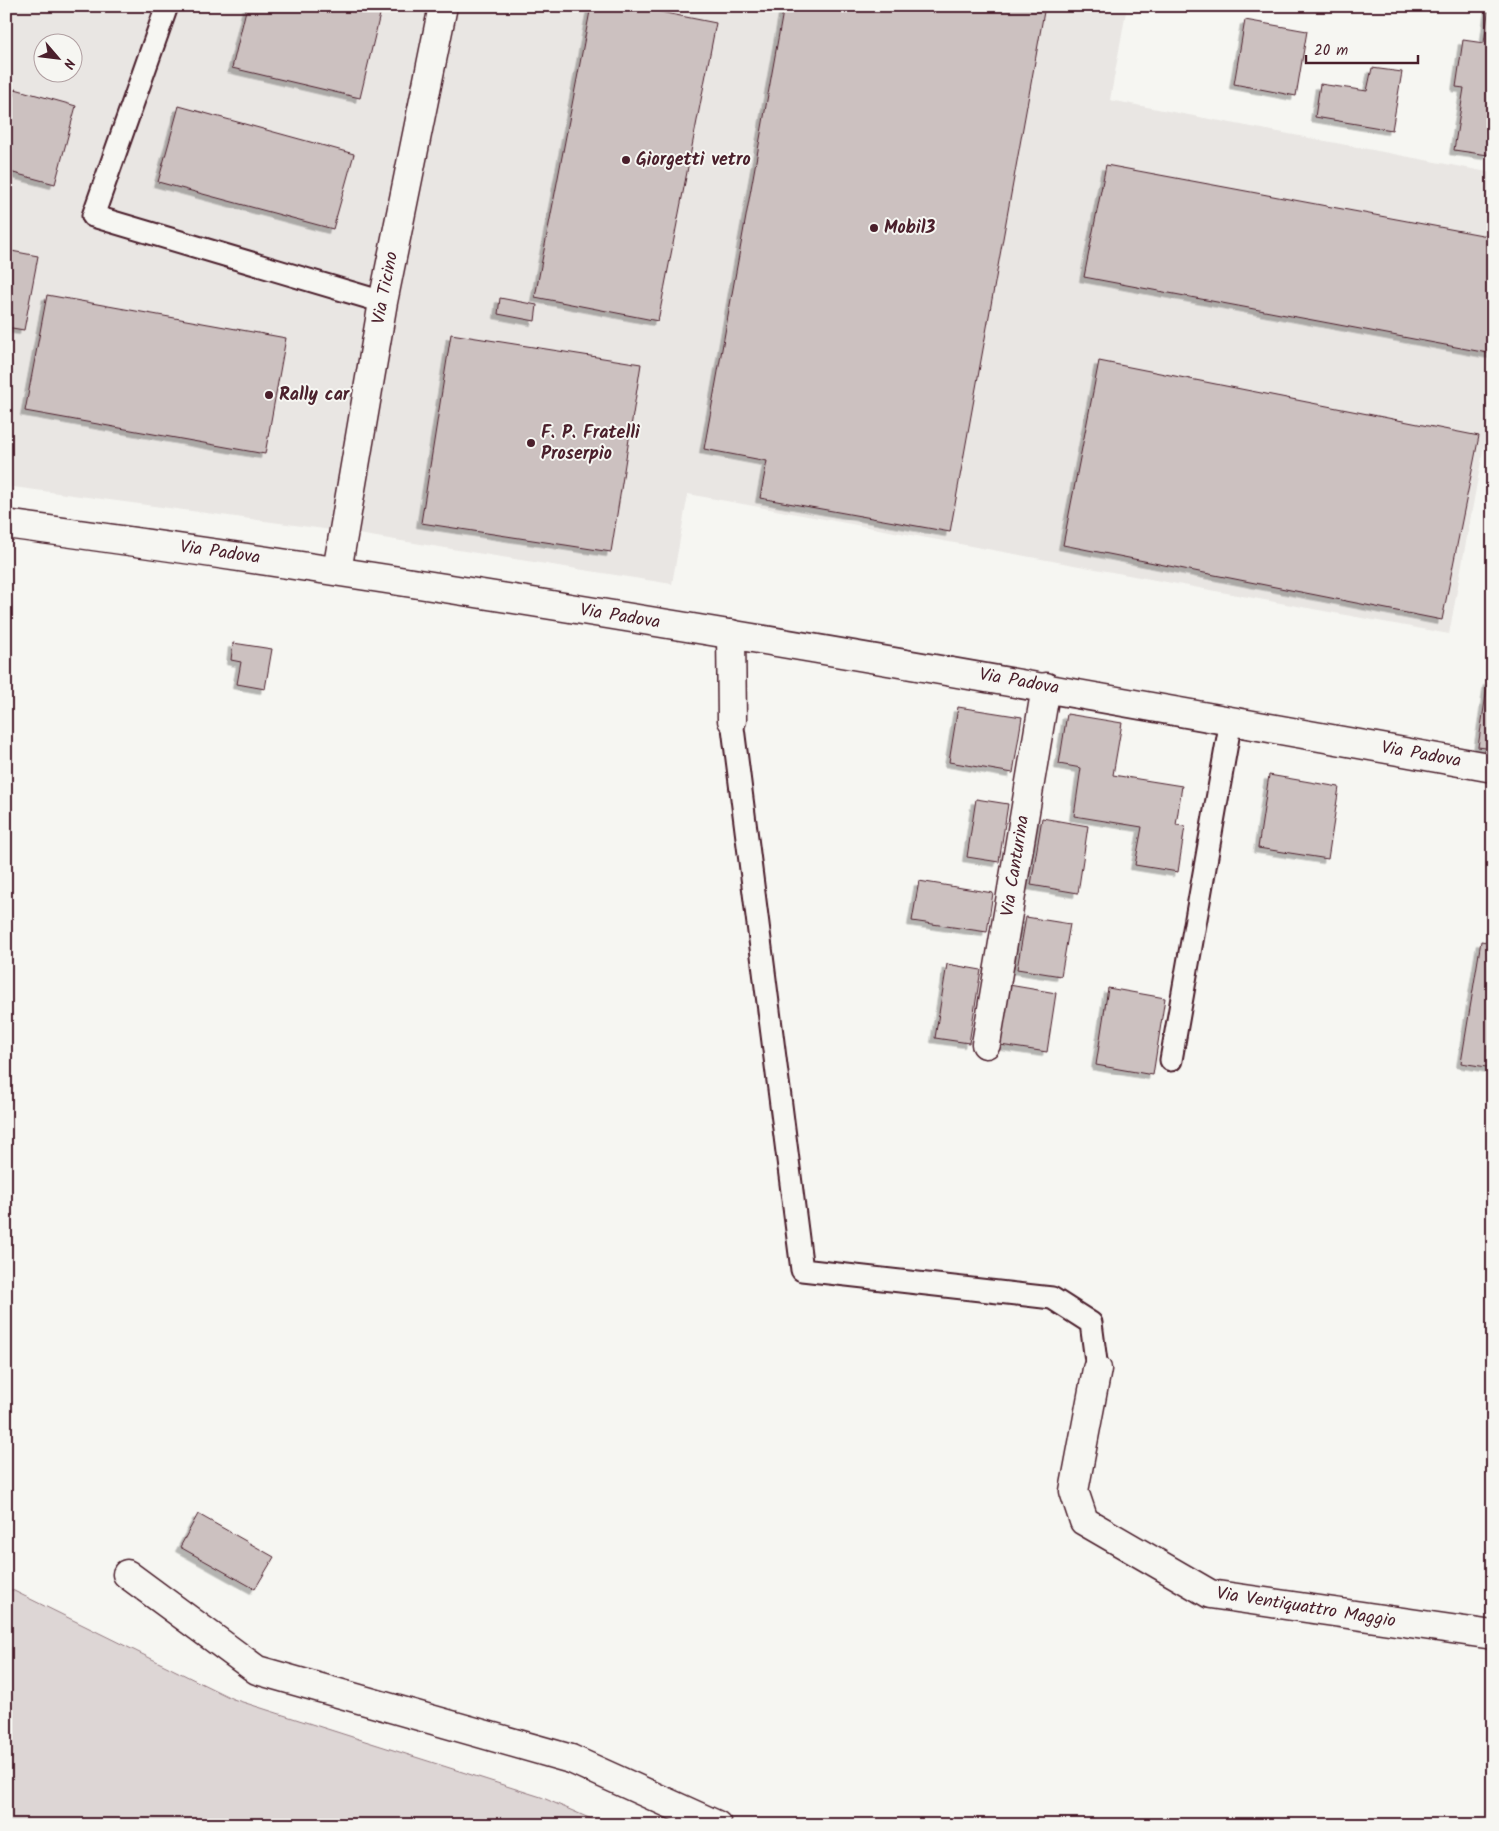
<svg xmlns="http://www.w3.org/2000/svg" width="1499" height="1831" font-family="Kalam,sans-serif">
  <style>
    .built { fill: #e9e6e3; fill-rule: evenodd }
    .green { fill: #ddd6d5; stroke: #947a80 }
    .building { fill: #ccc1c0; stroke: #4a1f2b; filter: url(#shadow) }
    .lines { fill: none; stroke-linecap: round; stroke-linejoin: round }
    .lane-casing { stroke: #4a1f2b; stroke-width: 25 }
    .street-casing { stroke: #4a1f2b; stroke-width: 31 }
    .lane { stroke: #f6f6f2; stroke-width: 21 }
    .street { stroke: #f6f6f2; stroke-width: 28 }
    .poi-dot { fill: #4a1f2b; stroke: #f6f6f2; stroke-width: 2 }
    .labels { text-anchor: middle; dominant-baseline: central; stroke-width: 4; stroke-linejoin: round; paint-order: stroke }
    .poi-label { font-size: 18px; font-weight: bold; fill: #4a1f2b; stroke: #f6f6f2; text-anchor: start }
    .street-label { font-size: 18px; fill: #4a1f2b; stroke: #f6f6f2 }
  </style>
  <defs>
    <filter id="shadow"><feDropShadow dx="-4.5" dy="4.5" stdDeviation="0" flood-color="#0004"/></filter>
  </defs>
  <rect width="100%" height="100%" fill="#f6f6f2"/>
  <filter id="ink" filterUnits="userSpaceOnUse"><feTurbulence type="fractalNoise" baseFrequency=".02" numOctaves="2"/><feDisplacementMap in="SourceGraphic" scale="10" xChannelSelector="R" yChannelSelector="G"/><feConvolveMatrix kernelMatrix="1 2 1 2 8 2 1 2 1" color-interpolation-filters="sRGB"/></filter>
  <g filter="url(#ink)">
    <path class="built" d="M6,6H1127L1110,100L1493,173V397L1449,634L688,494L672,584L339,531L6,486ZM42,42H72V72H42Z"/>
    <polygon class="green" points="6,1587 233,1699 541,1797 605,1825 6,1825"/>
    <g class="building">
      <polygon points="247,6 382,6 360,98 232,68"/>
      <polygon points="591,6 630,6 716,23 658,321 535,297"/>
      <polygon points="784,6 1045,6 950,532 760,498 767,461 704,449"/>
      <polygon points="1489,6 1493,6 1493,126 1488,155 1454,150 1464,88 1456,87 1463,40 1484,43"/>
      <polygon points="1245,20 1307,31 1296,96 1234,84"/>
      <polygon points="1372,68 1402,72 1392,130 1315,117 1320,84 1367,91"/>
      <polygon points="15,89 76,106 55,184 6,171 6,120"/>
      <polygon points="179,106 354,154 333,229 158,182"/>
      <polygon points="1106,165 1493,237 1493,354 1084,277"/>
      <polygon points="6,250 38,256 24,330 6,327"/>
      <polygon points="47,295 286,338 265,454 25,411"/>
      <polygon points="500,298 537,305 535,321 498,314"/>
      <polygon points="451,334 641,364 611,552 421,523"/>
      <polygon points="1099,361 1479,436 1442,620 1063,545"/>
      <polygon points="233,643 272,649 265,689 237,684 241,662 231,660"/>
      <polygon points="1488,681 1493,682 1493,749 1478,747"/>
      <polygon points="958,707 1022,717 1013,773 949,762"/>
      <polygon points="1067,714 1122,723 1113,775 1182,786 1176,825 1185,826 1178,872 1135,865 1142,827 1074,816 1081,768 1059,764"/>
      <polygon points="1269,775 1339,787 1328,859 1258,848"/>
      <polygon points="976,799 1008,804 999,862 967,857"/>
      <polygon points="1042,818 1088,826 1078,893 1031,885"/>
      <polygon points="919,881 993,893 987,932 912,921"/>
      <polygon points="1026,917 1070,924 1061,976 1017,969"/>
      <polygon points="1481,941 1493,943 1493,1068 1461,1063"/>
      <polygon points="947,964 981,970 969,1043 935,1038"/>
      <polygon points="1009,985 1056,993 1047,1052 1000,1045"/>
      <polygon points="1108,988 1165,998 1153,1075 1096,1065"/>
      <polygon points="198,1514 274,1557 255,1589 180,1547"/>
    </g>
    <g class="lines">
      <defs>
        <g id="lane">
          <polyline points="167,6 93,216 383,302"/>
          <polyline points="732,720 802,1270 1052,1298 1091,1323 1097,1369"/>
          <polyline points="1171,1060 1231,720"/>
        </g>
        <g id="street">
          <path d="M6,524C504,591 999,679 1493,768"/>
          <polyline points="337,571 383,302 443,6"/>
          <polyline points="731,634 732,720"/>
          <polyline points="986,1044 1046,687"/>
          <polyline points="1097,1369 1074,1491 1084,1521 1210,1594 1493,1635"/>
          <polyline points="127,1574 257,1670 571,1759 717,1825"/>
        </g>
      </defs>
      <use href="#lane" class="lane-casing"/>
      <use href="#street" class="street-casing"/>
      <use href="#lane" class="lane"/>
      <use href="#street" class="street"/>
    </g>
  </g>
  <g class="poi-dot">
    <circle cx="626" cy="160" r="5"/>
    <circle cx="874" cy="228" r="5"/>
    <circle cx="269" cy="395" r="5"/>
    <circle cx="531" cy="443" r="5"/>
  </g>
  <g class="labels">
    <g class="poi-label">
      <text x="636" y="160">Giorgetti vetro</text>
      <text x="884" y="228">Mobil3</text>
      <text x="279" y="395">Rally car</text>
      <text x="541" y="433">F. P. Fratelli<tspan x="541" dy="21">Proserpio</tspan></text>
    </g>
    <g class="street-label">
      <text transform="translate(386 288) rotate(-79)">Via Ticino</text>
      <text transform="translate(220 553) rotate(8)">Via Padova</text>
      <text transform="translate(620 617) rotate(9)">Via Padova</text>
      <text transform="translate(1019 682) rotate(10)">Via Padova</text>
      <text transform="translate(1421 755) rotate(10)">Via Padova</text>
      <text transform="translate(1016 866) rotate(-81)">Via Canturina</text>
      <text transform="translate(1306 1608) rotate(9)">Via Ventiquattro Maggio</text>
    </g>
  </g>
  <rect width="1499" height="1831" fill="none" stroke="#f6f6f2" stroke-width="25"/>
  <rect x="12" y="12" width="1474" height="1806" fill="none" stroke="#4a1f2b" stroke-width="2" filter="url(#ink)"/>
  <g transform="translate(58 58) rotate(118)"><circle r="24" fill="#f6f6f2" stroke="#b1a0a2"/>
  <path d="M0-4L9 19L0 12L-9 19Z" fill="#4a1f2b"/>
  <text y="-8" font-size="14" font-weight="bold" text-anchor="middle" fill="#4a1f2b">N</text>
  </g>
  <path d="M1306 55v8h112v-8" fill="none" stroke="#4a1f2b" stroke-width="2.5"/>
  <text x="1314" y="55" font-size="15" fill="#4a1f2b" stroke="#f6f6f2" stroke-width="4" paint-order="stroke">20 m</text>
</svg>
